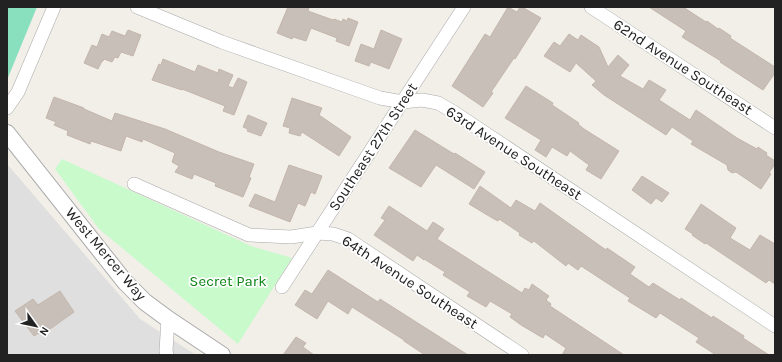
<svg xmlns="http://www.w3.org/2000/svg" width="782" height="362" font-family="Karla,sans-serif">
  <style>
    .residential { fill: #e0dfdf }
    .park { fill: #c8facc }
    .pitch { fill: #88e0be }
    .building { fill: #c7bfb8; stroke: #c4b6ab }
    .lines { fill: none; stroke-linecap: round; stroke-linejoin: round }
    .minor-casing { stroke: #a9a9a9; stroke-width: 14 }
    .tertiary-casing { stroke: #a9a9a9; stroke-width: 18 }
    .minor { stroke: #fff; stroke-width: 13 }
    .tertiary { stroke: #fff; stroke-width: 16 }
    .labels { text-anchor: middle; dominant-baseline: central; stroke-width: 3.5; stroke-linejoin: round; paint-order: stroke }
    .street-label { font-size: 15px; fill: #222; stroke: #fff }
    .park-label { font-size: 15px; fill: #0c8416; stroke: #fff }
  </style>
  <rect width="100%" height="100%" fill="#f2efe9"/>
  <polygon class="residential" points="7,164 140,319 196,355 7,355"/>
  <polygon class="park" points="62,159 251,246 292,258 238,344 99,229 55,169"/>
  <polygon class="pitch" points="7,7 37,7 7,80"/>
  <g class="building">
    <polygon points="288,7 309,7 308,11 333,20 334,19 342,22 343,19 347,21 348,18 358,22 349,46 336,41 337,38 311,28 306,41 293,37 292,39 277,33"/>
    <polygon points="508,7 517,12 520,7 522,7 541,18 515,59 514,58 491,92 493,93 483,107 452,86 485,34 490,37"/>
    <polygon points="649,7 683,7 706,22 707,21 718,29 719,28 731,36 730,38 775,67 775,73 763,90 720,62 721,61 682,37 686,31"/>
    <polygon points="128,30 141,35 133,56 121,52 118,58 115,57 112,62 104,59 103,61 102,61 98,69 84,63 92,45 97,47 102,34 109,37 112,31 125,36"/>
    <polygon points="381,30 402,39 389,69 371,62 369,66 355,61 361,44 374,49"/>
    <polygon points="569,34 578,40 581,35 599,47 608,67 618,55 629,65 620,76 643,89 649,80 666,90 659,100 690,120 696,110 737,138 757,149 758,147 767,153 766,155 775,161 775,164 769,173 771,174 761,189 736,172 732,173 728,170 727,165 691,144 693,141 672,127 666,135 604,95 592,85 596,81 576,63 570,72 544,56 554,42 560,46"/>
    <polygon points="163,59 195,72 198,65 218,73 219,69 233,75 228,86 233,88 238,78 247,82 234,115 223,111 225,106 182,89 182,90 152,80 159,64 161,65"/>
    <polygon points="526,86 553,103 552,105 579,123 578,124 584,129 619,151 601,179 586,170 589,165 570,151 567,156 552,147 546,157 535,150 541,140 505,118"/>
    <polygon points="54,97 84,108 84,109 112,121 115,113 165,129 219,152 254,164 249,177 251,178 243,197 215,186 216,183 194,174 192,179 175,172 179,166 172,162 175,153 143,139 142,142 126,136 121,151 91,141 90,144 67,135 68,131 54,125 56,122 46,118"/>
    <polygon points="292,98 322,108 319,115 351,137 339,156 302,132 300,136 289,133 290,128 283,126"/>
    <polygon points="248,115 267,123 261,136 247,131 248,129 243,127"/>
    <polygon points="415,130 454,154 455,153 485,172 474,189 436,165 421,187 389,168"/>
    <polygon points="289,165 322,176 315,194 311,192 305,206 298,203 290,222 249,206 255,194 275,202"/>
    <polygon points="642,176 669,193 662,202 656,198 651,204 632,190"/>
    <polygon points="480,186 511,208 516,200 535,211 540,203 606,250 607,248 635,267 630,274 649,287 653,283 680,300 681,298 712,318 713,316 744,336 743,338 769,355 716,355 696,342 699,338 660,313 656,318 628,301 630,298 581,266 578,270 568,263 566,266 534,241 532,243 519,235 520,233 499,219 498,221 494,219 469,204"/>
    <polygon points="701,204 736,228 730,238 750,250 760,235 775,244 775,284 769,280 766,283 706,243 705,244 692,235 693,234 685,229"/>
    <polygon points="389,206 427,231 433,222 444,229 437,239 522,293 525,288 529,290 532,284 549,296 546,300 551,304 550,306 624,355 562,355 566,348 545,334 543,338 521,325 510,317 512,314 490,301 486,307 467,296 470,292 443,275 445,272 424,259 424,260 417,255 413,261 374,235 385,220 381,218"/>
    <polygon points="328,270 378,302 380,299 468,355 425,355 404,341 404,340 352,307 348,314 328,301 317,319 295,305 305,290 312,294"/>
    <polygon points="60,291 74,312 43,334 42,331 34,336 15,311 33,299 38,305"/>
    <polygon points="296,337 306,343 303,347 314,355 283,355"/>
  </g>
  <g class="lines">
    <defs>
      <g id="minor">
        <polyline points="137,7 222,42 380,98 403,102 422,100 438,103 452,111 775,326"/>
        <polyline points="591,7 775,128"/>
        <polyline points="7,108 18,92 54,7"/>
        <polyline points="134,184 249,235 291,237 317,233 333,234 348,239 522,355"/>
        <polyline points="282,287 464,7"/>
        <polyline points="167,355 166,351 168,319"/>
      </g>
      <polyline id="tertiary" points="7,133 125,282 145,302 168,319 222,355"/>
    </defs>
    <use href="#minor" class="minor-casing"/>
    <use href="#tertiary" class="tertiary-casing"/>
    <use href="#minor" class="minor"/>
    <use href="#tertiary" class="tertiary"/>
  </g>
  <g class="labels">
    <g class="street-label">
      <text transform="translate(683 67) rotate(33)">62nd Avenue Southeast</text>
      <text transform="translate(373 147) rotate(-57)">Southeast 27th Street</text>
      <text transform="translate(514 153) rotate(33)">63rd Avenue Southeast</text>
      <text transform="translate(106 254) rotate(50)">West Mercer Way</text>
      <text transform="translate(410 282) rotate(33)">64th Avenue Southeast</text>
    </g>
    <g class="park-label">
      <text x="228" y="281">Secret Park</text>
    </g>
  </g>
  <rect width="782" height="362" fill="none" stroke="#222222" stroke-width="16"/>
  <g transform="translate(36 326) rotate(123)" stroke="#ffffff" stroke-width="3" paint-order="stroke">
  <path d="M0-3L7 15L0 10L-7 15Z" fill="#222222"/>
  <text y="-6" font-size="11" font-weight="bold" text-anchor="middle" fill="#222222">N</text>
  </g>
</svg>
